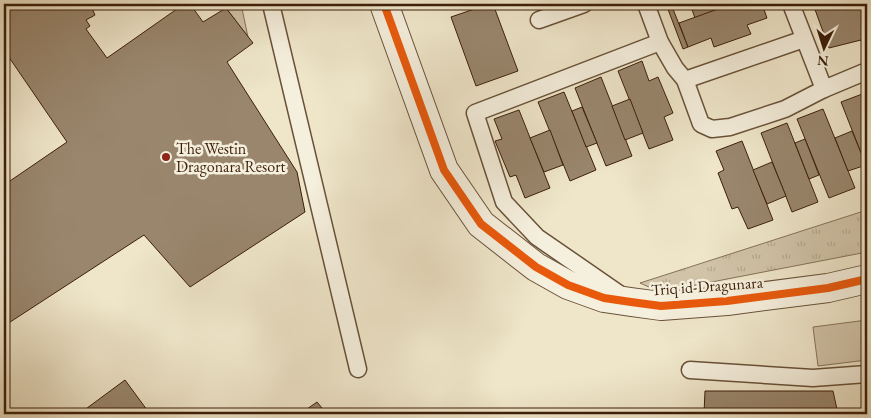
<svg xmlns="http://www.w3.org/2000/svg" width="871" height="418" font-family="'EB Garamond',serif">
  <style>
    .grass { fill: url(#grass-tufts); stroke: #867258 }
    .park { fill: #d1c4a9; stroke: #867258 }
    .building { fill: #99866d; stroke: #3c1f08 }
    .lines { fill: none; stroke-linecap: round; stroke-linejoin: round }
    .lane-casing { stroke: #695138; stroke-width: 19 }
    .street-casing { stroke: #695138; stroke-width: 30 }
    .lane { stroke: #f5efdd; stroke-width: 16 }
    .street { stroke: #f5efdd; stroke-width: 28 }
    .cycleway-casing { stroke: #f5efdd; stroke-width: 11 }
    .cycleway { stroke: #e8590c; stroke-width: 8 }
    .poi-dot { fill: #8f2418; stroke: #f5efdd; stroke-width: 2 }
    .labels { text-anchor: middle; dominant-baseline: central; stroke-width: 5; stroke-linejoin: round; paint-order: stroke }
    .poi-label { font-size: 16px; fill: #3c1f08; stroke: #f5efdd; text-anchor: start }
    .street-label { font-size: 16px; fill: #3c1f08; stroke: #f5efdd }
  </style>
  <defs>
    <pattern id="grass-tufts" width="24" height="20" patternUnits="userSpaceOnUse" patternTransform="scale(1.25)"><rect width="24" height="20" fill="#d1c4a9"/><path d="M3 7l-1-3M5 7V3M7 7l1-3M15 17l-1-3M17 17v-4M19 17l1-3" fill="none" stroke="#b4a890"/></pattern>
  </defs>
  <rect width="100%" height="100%" fill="#efe6ca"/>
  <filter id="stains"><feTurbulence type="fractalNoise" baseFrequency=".004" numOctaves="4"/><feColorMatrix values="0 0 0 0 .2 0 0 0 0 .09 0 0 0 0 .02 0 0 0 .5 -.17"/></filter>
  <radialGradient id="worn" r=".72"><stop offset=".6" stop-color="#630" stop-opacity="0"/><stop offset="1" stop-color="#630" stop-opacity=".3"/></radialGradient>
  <g class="grass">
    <polygon points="223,4 241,4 248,37 226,8"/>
    <polygon points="867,210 867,252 660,292 640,283"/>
  </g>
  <polygon class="park" points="867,320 867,360 818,366 813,327"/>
  <g class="building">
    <polygon points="4,4 90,4 95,15 86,20 90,26 86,29 107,58 184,4 190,4 203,22 226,8 253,43 227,62 297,172 305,212 190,287 144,235 4,326 4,185 67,142 4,50"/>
    <polygon points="489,4 493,4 518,71 476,86 451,17"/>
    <polygon points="666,4 671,4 688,47 683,49"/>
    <polygon points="690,4 729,4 729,5 695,18"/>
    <polygon points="732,4 762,4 767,18 747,25 751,34 714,47 711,38 688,47 679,23"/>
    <polygon points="813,4 867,4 867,56 861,40 829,48"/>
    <polygon points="642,61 649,81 658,77 673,113 664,117 673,140 649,149 618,71"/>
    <polygon points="601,77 632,156 606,166 575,88"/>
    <polygon points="564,92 596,170 570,181 538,102"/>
    <polygon points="865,93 867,99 867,168 841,102"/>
    <polygon points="630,99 643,133 625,140 612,106"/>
    <polygon points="582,107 597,143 586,147 572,111"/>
    <polygon points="823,109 855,188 829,198 797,119"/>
    <polygon points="519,110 550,188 525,198 516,175 510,177 495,141 502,139 494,119"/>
    <polygon points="787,123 818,202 792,212 761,133"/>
    <polygon points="550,130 563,165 544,172 530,138"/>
    <polygon points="852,131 866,165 848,171 835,138"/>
    <polygon points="805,139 819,175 809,179 795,143"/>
    <polygon points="742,141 773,220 748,229 738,207 732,209 718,173 724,170 716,151"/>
    <polygon points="772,162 786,196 767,204 753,170"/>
    <polygon points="125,380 150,414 157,409 161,414 79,414"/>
    <polygon points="705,391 833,391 838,414 704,414"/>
    <polygon points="317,402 327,414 300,414"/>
  </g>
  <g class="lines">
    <defs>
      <g id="lane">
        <polyline points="271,4 358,369"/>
        <polyline points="646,4 660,42 675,68 685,80 701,124 712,129 730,127 785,109 824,89 791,4"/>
        <polyline points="539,20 584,4"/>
        <polyline points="685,80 804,39"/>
        <polyline points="824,89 867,71"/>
        <polyline points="621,295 537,237 504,202 475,113 660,42"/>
        <polyline points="690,370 813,378 867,374"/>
      </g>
      <polyline id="street" points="384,4 444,170 481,224 536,267 568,285 604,298 631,302 661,306 727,301 828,288 867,279"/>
    </defs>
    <use href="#lane" class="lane-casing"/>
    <use href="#street" class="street-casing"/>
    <use href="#lane" class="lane"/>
    <use href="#street" class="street"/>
    <defs>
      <polyline id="cycleway" points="384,4 444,170 481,224 536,267 568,285 604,298 631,302 661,306 727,301 828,288 867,279"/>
    </defs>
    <use href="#cycleway" class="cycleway-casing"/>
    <use href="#cycleway" class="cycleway"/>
  </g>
  <circle class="poi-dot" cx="166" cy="157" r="5"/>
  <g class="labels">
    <g class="poi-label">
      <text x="176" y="148">The Westin<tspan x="176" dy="18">Dragonara Resort</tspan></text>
    </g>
    <g class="street-label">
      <text transform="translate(707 286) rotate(-4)">Triq id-Dragunara</text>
    </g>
  </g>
  <rect width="871" height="418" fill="none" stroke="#efe6ca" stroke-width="20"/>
  <rect x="5" y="5" width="861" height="408" fill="none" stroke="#3c1f08" stroke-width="2.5"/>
  <rect x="10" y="10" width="851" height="398" fill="none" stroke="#3c1f08"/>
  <g transform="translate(824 48) rotate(184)" stroke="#f5efdd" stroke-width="4" paint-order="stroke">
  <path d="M0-4L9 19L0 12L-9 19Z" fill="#3c1f08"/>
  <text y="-8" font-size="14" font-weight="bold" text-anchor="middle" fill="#3c1f08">N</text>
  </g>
  <rect width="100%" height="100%" filter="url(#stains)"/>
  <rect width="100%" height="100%" fill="url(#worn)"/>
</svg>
